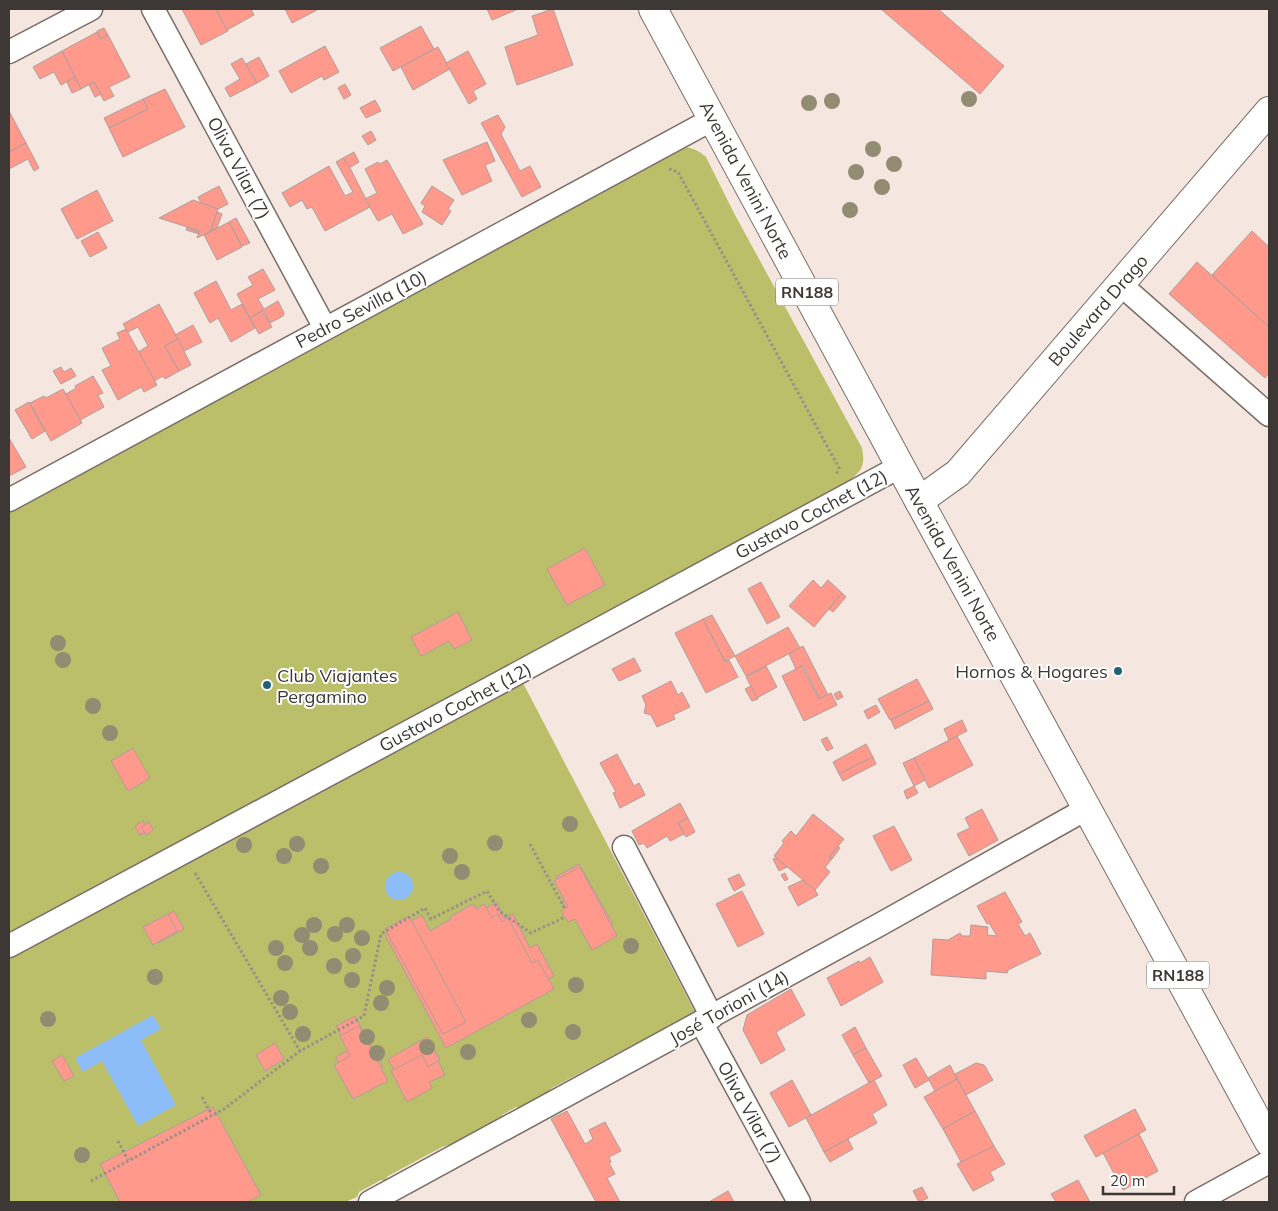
<svg xmlns="http://www.w3.org/2000/svg" width="1278" height="1211" font-family="Mulish,sans-serif">
  <style>
    .green { fill: #bbbf69 }
    .water { fill: #8cbdf8 }
    .building { fill: #fe998b; stroke: #ae9e9c }
    .lines { fill: none; stroke-linecap: round; stroke-linejoin: round }
    .minor-casing { stroke: #7a6d67; stroke-width: 25 }
    .secondary-casing { stroke: #7a6d67; stroke-width: 30 }
    .trunk-casing { stroke: #7a6d67; stroke-width: 30 }
    .path { stroke: #9a908b; stroke-width: 3; stroke-dasharray: 2.5 2.5; stroke-linecap: butt }
    .minor { stroke: #fff; stroke-width: 22 }
    .secondary { stroke: #fff; stroke-width: 28 }
    .trunk { stroke: #fff; stroke-width: 28 }
    .tree { fill: #918c72 }
    .poi-dot { fill: #216277; stroke: #fff; stroke-width: 2 }
    .labels { text-anchor: middle; dominant-baseline: central; stroke-width: 4; stroke-linejoin: round; paint-order: stroke }
    .shield { fill: #fff; stroke: #777472; stroke-width: 1 }
    .shield-label { font-size: 16px; font-weight: bold; fill: #3d3835 }
    .street-label { font-size: 18px; fill: #3d3835; stroke: #fff }
    .poi-label { font-size: 18px; fill: #3d3835; stroke: #fff; text-anchor: end }
  </style>
  <rect width="100%" height="100%" fill="#f5e6df"/>
  <path class="green" d="M684,147C694,148 699,151 706,157L735,215L862,448C865,464 863,470 850,480L513,664L695,1012L552,1088L541,1098L519,1108L516,1107L502,1115L504,1119L486,1134L442,1147L388,1176L385,1181L381,1180L359,1192L357,1197L345,1202H9V511Z"/>
  <g class="water">
    <circle cx="399" cy="886" r="14"/>
    <polygon points="153,1015 161,1029 141,1040 176,1105 138,1126 102,1061 83,1072 75,1058"/>
  </g>
  <g class="building">
    <polygon points="182,9 216,9 228,31 201,45"/>
    <polygon points="216,9 251,9 254,15 227,30"/>
    <polygon points="285,9 316,9 317,10 292,23"/>
    <polygon points="487,9 518,9 492,20"/>
    <polygon points="553,9 573,65 517,85 505,47 538,35 532,16"/>
    <polygon points="881,9 938,9 1004,66 980,94"/>
    <polygon points="421,26 434,49 393,71 380,48"/>
    <polygon points="104,28 108,35 101,39 97,31"/>
    <polygon points="97,32 101,39 108,35 130,77 109,87 114,96 104,101 94,82 81,89 62,51"/>
    <polygon points="325,46 339,72 324,80 322,76 291,93 279,71"/>
    <polygon points="438,47 450,69 413,90 401,67"/>
    <polygon points="62,51 75,77 61,85 54,72 40,79 33,67"/>
    <polygon points="468,51 486,84 473,91 477,99 469,104 446,63"/>
    <polygon points="259,57 269,76 257,83 246,64"/>
    <polygon points="242,58 257,83 230,97 225,88 240,79 231,64"/>
    <polygon points="75,77 81,89 72,93 67,82"/>
    <polygon points="94,82 101,94 95,97 89,85"/>
    <polygon points="345,84 351,95 344,99 338,88"/>
    <polygon points="165,89 185,127 123,157 109,128 148,109 143,99"/>
    <polygon points="143,99 148,109 109,128 104,118"/>
    <polygon points="375,100 381,111 366,118 360,108"/>
    <polygon points="9,111 26,143 9,152"/>
    <polygon points="498,115 505,127 501,134 520,171 530,166 541,187 522,197 481,123"/>
    <polygon points="371,131 376,140 368,145 362,136"/>
    <polygon points="487,142 495,161 485,165 492,181 462,195 443,160"/>
    <polygon points="26,143 39,168 34,171 28,159 9,169 9,152"/>
    <polygon points="354,152 359,162 349,168 343,158"/>
    <polygon points="343,158 350,168 370,207 325,231 312,207 307,209 302,200 290,207 282,193 329,166 345,196 353,192 336,162"/>
    <polygon points="387,160 423,224 403,234 392,214 378,221 365,199 377,193 365,169 378,162 380,164"/>
    <polygon points="219,186 228,204 218,209 201,203 198,197"/>
    <polygon points="432,186 454,200 448,209 451,211 442,225 422,212 425,206 421,203"/>
    <polygon points="97,190 113,221 77,239 61,209"/>
    <polygon points="193,200 218,209 211,231 197,238 200,231 159,218"/>
    <polygon points="217,212 222,214 217,228 211,231"/>
    <polygon points="236,218 250,243 242,246 229,222"/>
    <polygon points="229,222 242,247 217,260 204,235"/>
    <polygon points="187,227 199,232 199,234 186,230"/>
    <polygon points="1252,231 1269,247 1269,327 1212,275"/>
    <polygon points="98,232 107,248 90,257 81,241"/>
    <polygon points="1197,262 1269,327 1269,373 1265,378 1169,294"/>
    <polygon points="263,269 275,290 258,299 264,309 278,301 284,313 283,316 270,323 263,310 250,318 237,294 253,285 248,277"/>
    <polygon points="216,281 231,310 242,304 255,328 231,342 218,318 210,323 194,293"/>
    <polygon points="159,304 178,339 165,346 179,371 165,379 163,376 154,381 138,352 148,346 138,327 128,332 123,324"/>
    <polygon points="262,311 272,327 259,334 250,318"/>
    <polygon points="193,325 202,342 184,351 175,335"/>
    <polygon points="126,329 157,385 144,392 141,387 118,400 102,370 111,366 102,348 120,339 117,333"/>
    <polygon points="178,339 191,365 179,371 165,346"/>
    <polygon points="61,367 64,372 71,368 76,376 61,384 53,371"/>
    <polygon points="93,376 103,393 98,395 104,407 80,420 66,394 76,388 75,386"/>
    <polygon points="63,389 82,423 51,441 30,403 44,396 46,398"/>
    <polygon points="29,402 45,431 32,439 15,410"/>
    <polygon points="9,438 26,467 9,476"/>
    <polygon points="585,548 605,585 567,605 547,569"/>
    <polygon points="813,580 821,588 828,580 842,593 814,627 789,606"/>
    <polygon points="761,582 780,617 767,624 748,589"/>
    <polygon points="842,593 846,597 833,612 829,609"/>
    <polygon points="458,612 472,640 454,649 449,641 421,656 411,637"/>
    <polygon points="712,615 735,656 725,661 703,619"/>
    <polygon points="703,619 725,662 729,660 738,677 706,693 675,633"/>
    <polygon points="788,627 800,648 746,676 735,656"/>
    <polygon points="803,646 828,695 820,699 803,665 796,669 789,654"/>
    <polygon points="634,658 641,671 619,681 612,669"/>
    <polygon points="766,666 777,687 757,698 746,677"/>
    <polygon points="802,666 819,699 831,693 837,705 804,721 782,676"/>
    <polygon points="917,679 929,701 890,720 878,699"/>
    <polygon points="671,681 678,695 682,692 690,707 673,715 675,719 657,727 651,715 644,713 646,705 642,696"/>
    <polygon points="751,686 758,699 752,701 745,689"/>
    <polygon points="840,691 843,697 837,700 834,694"/>
    <polygon points="929,701 933,709 895,729 891,720"/>
    <polygon points="876,705 880,712 868,719 864,711"/>
    <polygon points="962,720 967,731 949,740 944,729"/>
    <polygon points="957,736 973,765 929,788 914,758"/>
    <polygon points="827,737 833,748 827,751 821,740"/>
    <polygon points="866,744 873,757 839,774 833,762"/>
    <polygon points="133,748 150,778 128,791 111,761"/>
    <polygon points="617,754 634,786 639,783 645,795 620,808 613,793 616,792 600,763"/>
    <polygon points="873,757 876,764 843,781 839,774"/>
    <polygon points="914,758 925,780 914,786 903,763"/>
    <polygon points="914,786 918,793 907,799 904,791"/>
    <polygon points="680,803 688,818 678,823 684,834 670,841 667,836 647,848 644,843 639,845 632,831"/>
    <polygon points="982,809 998,840 969,856 957,834 970,828 965,818"/>
    <polygon points="813,814 844,839 829,857 832,859 825,867 830,872 815,890 774,856 784,843 782,841 791,831 796,836"/>
    <polygon points="688,818 695,832 686,837 678,823"/>
    <polygon points="143,821 148,831 140,835 135,826"/>
    <polygon points="149,822 153,830 146,835 141,827"/>
    <polygon points="894,826 912,860 891,871 873,836"/>
    <polygon points="838,846 840,848 832,859 830,857"/>
    <polygon points="776,858 787,867 779,871 773,859"/>
    <polygon points="579,864 613,924 590,937 573,907 567,911 562,901 567,897 556,877"/>
    <polygon points="580,867 617,936 592,950 575,919 568,922 561,911 568,907 554,881"/>
    <polygon points="785,873 788,879 785,881 781,875"/>
    <polygon points="739,874 745,885 734,891 728,879"/>
    <polygon points="803,880 815,890 818,895 798,906 788,887"/>
    <polygon points="742,891 764,934 738,947 716,904"/>
    <polygon points="1005,892 1022,922 1018,924 1025,936 1030,933 1041,954 1008,970 1007,973 986,971 986,979 931,975 933,939 948,940 960,933 962,936 970,936 971,925 988,927 987,935 997,936 989,923 987,924 977,906"/>
    <polygon points="497,902 504,918 513,914 530,948 537,944 554,976 466,1022 423,941"/>
    <polygon points="473,904 476,909 484,904 492,918 498,914 502,922 508,918 532,963 538,960 554,989 446,1048 385,935 422,915 430,931 451,919 450,917"/>
    <polygon points="174,911 184,929 158,943 149,925"/>
    <polygon points="168,914 177,931 153,945 143,927"/>
    <polygon points="409,916 466,1022 443,1034 385,929"/>
    <polygon points="870,957 883,982 841,1006 827,978 859,961 860,963"/>
    <polygon points="791,989 805,1015 776,1032 785,1050 761,1064 743,1030 747,1015"/>
    <polygon points="355,1016 383,1067 350,1084 336,1057 348,1050 336,1026"/>
    <polygon points="359,1026 388,1081 353,1099 334,1065 350,1056 340,1036"/>
    <polygon points="855,1027 866,1048 853,1055 842,1035"/>
    <polygon points="427,1037 440,1060 424,1069 428,1075 403,1087 388,1059"/>
    <polygon points="275,1043 284,1059 265,1071 256,1055"/>
    <polygon points="866,1048 882,1076 869,1083 853,1055"/>
    <polygon points="62,1055 74,1076 64,1081 52,1061"/>
    <polygon points="422,1055 428,1067 438,1061 445,1075 429,1082 432,1088 407,1102 391,1071"/>
    <polygon points="916,1058 929,1080 915,1088 903,1065"/>
    <polygon points="976,1063 984,1065 993,1080 966,1095 955,1074"/>
    <polygon points="950,1065 957,1079 935,1091 928,1078"/>
    <polygon points="957,1079 975,1111 943,1129 924,1097"/>
    <polygon points="792,1080 811,1115 789,1127 770,1093"/>
    <polygon points="874,1080 887,1105 872,1114 877,1123 824,1152 806,1118"/>
    <polygon points="213,1107 261,1195 247,1202 120,1202 100,1164"/>
    <polygon points="1135,1109 1146,1130 1096,1157 1084,1136"/>
    <polygon points="567,1111 585,1144 593,1139 589,1130 605,1122 621,1151 609,1157 611,1162 609,1163 615,1174 607,1178 620,1202 596,1202 551,1119"/>
    <polygon points="975,1111 994,1146 961,1162 943,1129"/>
    <polygon points="1139,1134 1158,1171 1123,1190 1103,1153"/>
    <polygon points="848,1139 853,1149 830,1162 824,1152"/>
    <polygon points="994,1146 1005,1164 990,1172 994,1180 973,1191 957,1164"/>
    <polygon points="1078,1180 1090,1202 1056,1202 1051,1194"/>
    <polygon points="922,1187 928,1198 919,1202 913,1191"/>
    <polygon points="728,1191 734,1202 709,1202"/>
  </g>
  <g class="lines">
    <defs>
      <g id="minor">
        <polyline points="153,9 325,328"/>
        <polyline points="9,52 91,9"/>
        <polyline points="1120,284 1269,415"/>
        <polyline points="9,500 713,119"/>
        <polyline points="624,847 712,1017"/>
        <polyline points="9,946 492,687 901,466"/>
        <polyline points="701,1022 799,1202"/>
        <polyline points="370,1202 879,925 1088,808"/>
        <polyline points="1196,1202 1269,1162"/>
      </g>
      <polyline id="secondary" points="919,501 958,473 1269,111"/>
      <polyline id="trunk" points="653,9 919,501 1269,1142"/>
    </defs>
    <use href="#minor" class="minor-casing"/>
    <use href="#secondary" class="secondary-casing"/>
    <use href="#trunk" class="trunk-casing"/>
    <g class="path">
      <polyline points="669,169 678,172 839,468 836,475"/>
      <polyline points="530,844 565,909"/>
      <polyline points="195,873 300,1051"/>
      <polyline points="202,1097 212,1115"/>
      <polyline points="118,1141 128,1160"/>
      <polyline points="91,1181 224,1109 300,1051 364,1016 381,934 425,908 431,919 487,891 499,911 531,933 565,917"/>
    </g>
    <use href="#minor" class="minor"/>
    <use href="#secondary" class="secondary"/>
    <use href="#trunk" class="trunk"/>
  </g>
  <g class="tree">
    <circle cx="969" cy="99" r="8"/>
    <circle cx="832" cy="101" r="8"/>
    <circle cx="809" cy="103" r="8"/>
    <circle cx="873" cy="149" r="8"/>
    <circle cx="894" cy="164" r="8"/>
    <circle cx="856" cy="172" r="8"/>
    <circle cx="882" cy="187" r="8"/>
    <circle cx="850" cy="210" r="8"/>
    <circle cx="58" cy="643" r="8"/>
    <circle cx="63" cy="660" r="8"/>
    <circle cx="93" cy="706" r="8"/>
    <circle cx="110" cy="733" r="8"/>
    <circle cx="570" cy="824" r="8"/>
    <circle cx="495" cy="843" r="8"/>
    <circle cx="297" cy="844" r="8"/>
    <circle cx="244" cy="845" r="8"/>
    <circle cx="284" cy="856" r="8"/>
    <circle cx="450" cy="856" r="8"/>
    <circle cx="321" cy="866" r="8"/>
    <circle cx="462" cy="872" r="8"/>
    <circle cx="314" cy="925" r="8"/>
    <circle cx="347" cy="925" r="8"/>
    <circle cx="335" cy="934" r="8"/>
    <circle cx="302" cy="935" r="8"/>
    <circle cx="362" cy="938" r="8"/>
    <circle cx="631" cy="946" r="8"/>
    <circle cx="276" cy="948" r="8"/>
    <circle cx="310" cy="948" r="8"/>
    <circle cx="353" cy="956" r="8"/>
    <circle cx="285" cy="963" r="8"/>
    <circle cx="334" cy="966" r="8"/>
    <circle cx="155" cy="977" r="8"/>
    <circle cx="352" cy="980" r="8"/>
    <circle cx="576" cy="985" r="8"/>
    <circle cx="387" cy="988" r="8"/>
    <circle cx="281" cy="998" r="8"/>
    <circle cx="381" cy="1003" r="8"/>
    <circle cx="290" cy="1012" r="8"/>
    <circle cx="48" cy="1019" r="8"/>
    <circle cx="529" cy="1020" r="8"/>
    <circle cx="573" cy="1032" r="8"/>
    <circle cx="303" cy="1034" r="8"/>
    <circle cx="367" cy="1037" r="8"/>
    <circle cx="427" cy="1047" r="8"/>
    <circle cx="468" cy="1052" r="8"/>
    <circle cx="377" cy="1053" r="8"/>
    <circle cx="82" cy="1155" r="8"/>
  </g>
  <g class="poi-dot">
    <circle cx="1118" cy="671" r="5"/>
    <circle cx="267" cy="685" r="5"/>
  </g>
  <g class="labels">
    <g class="shield">
      <rect x="776" y="278.5" width="62" height="27" rx="4"/>
      <rect x="1147" y="961.5" width="62" height="27" rx="4"/>
    </g>
    <g class="shield-label">
      <text x="807" y="292">RN188</text>
      <text x="1178" y="975">RN188</text>
    </g>
    <g class="street-label">
      <text transform="translate(239 168) rotate(62)">Oliva Vilar (7)</text>
      <text transform="translate(746 180) rotate(62)">Avenida Venini Norte</text>
      <text transform="translate(361 309) rotate(-28)">Pedro Sevilla (10)</text>
      <text transform="translate(1098 310) rotate(-49)">Boulevard Drago</text>
      <text transform="translate(811 514) rotate(-28)">Gustavo Cochet (12)</text>
      <text transform="translate(953 563) rotate(61)">Avenida Venini Norte</text>
      <text transform="translate(455 707) rotate(-28)">Gustavo Cochet (12)</text>
      <text transform="translate(729 1007) rotate(-29)">José Torioni (14)</text>
      <text transform="translate(750 1112) rotate(61)">Oliva Vilar (7)</text>
    </g>
    <g class="poi-label">
      <text x="1108" y="671">Hornos &amp; Hogares</text>
      <text x="277" y="675" text-anchor="start">Club Viajantes<tspan x="277" dy="21">Pergamino</tspan></text>
    </g>
  </g>
  <rect width="1278" height="1211" fill="none" stroke="#3d3835" stroke-width="20"/>
  <path d="M1103 1186v8h71v-8" fill="none" stroke="#3d3835" stroke-width="2.5"/>
  <text x="1110" y="1186" font-size="15" fill="#3d3835" stroke="#ffffff" stroke-width="4" paint-order="stroke">20 m</text>
</svg>
